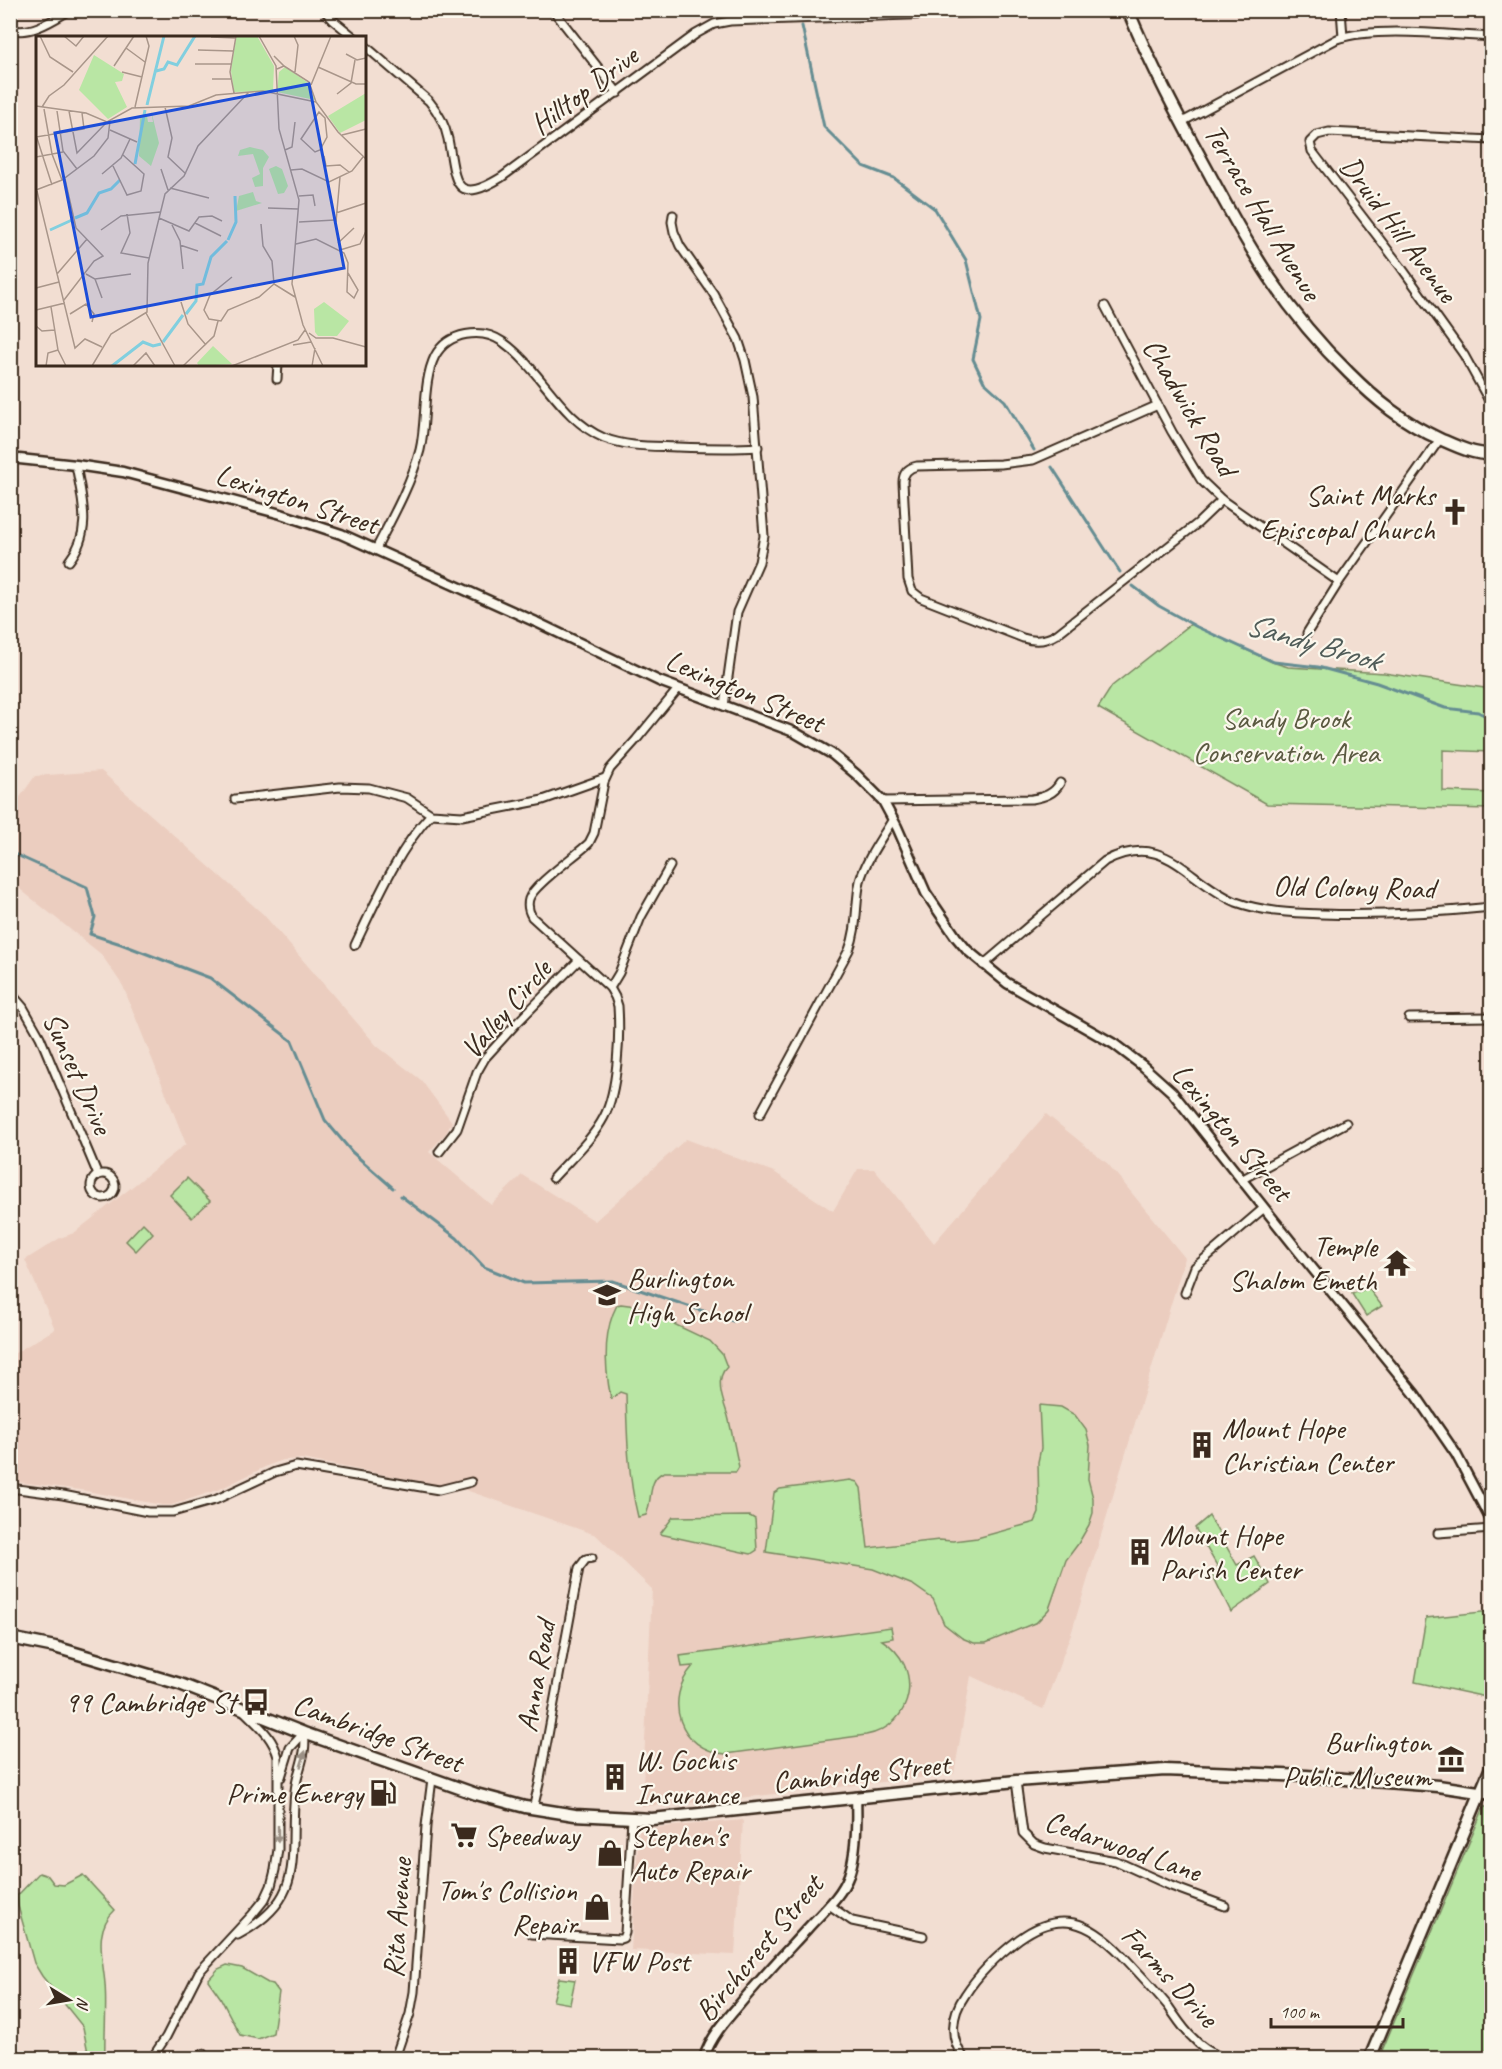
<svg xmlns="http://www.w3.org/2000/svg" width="1502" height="2069" font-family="Caveat,sans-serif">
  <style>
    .built { fill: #ebcdbf }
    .green { fill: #b9e6a4; stroke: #7a8861; stroke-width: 1.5 }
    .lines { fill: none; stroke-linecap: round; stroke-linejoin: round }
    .stream { stroke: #658d92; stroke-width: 3 }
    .minor-casing { stroke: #3b2a1e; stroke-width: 11 }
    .tertiary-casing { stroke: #3b2a1e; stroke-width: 13 }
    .secondary-casing { stroke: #3b2a1e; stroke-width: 15 }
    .primary-casing { stroke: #3b2a1e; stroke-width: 15 }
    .minor { stroke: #fbf7ec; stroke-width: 7 }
    .tertiary { stroke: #fbf7ec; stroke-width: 8 }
    .secondary { stroke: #fbf7ec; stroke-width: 10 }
    .primary { stroke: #fbf7ec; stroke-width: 10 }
    .oneway { fill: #9b9085 }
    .labels { text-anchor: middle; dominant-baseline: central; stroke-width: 4.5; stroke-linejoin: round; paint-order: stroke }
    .street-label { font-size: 30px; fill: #3b2a1e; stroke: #fbf7ec }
    .poi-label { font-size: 30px; fill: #3b2a1e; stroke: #fbf7ec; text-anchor: start }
    .park-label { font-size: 30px; fill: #5a5940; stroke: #fbf7ec }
    .water-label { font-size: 32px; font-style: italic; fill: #505c58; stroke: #fbf7ec }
    .inset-river { fill: none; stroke: #81cfdf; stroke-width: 3 }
    .inset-road { fill: none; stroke: #a9968a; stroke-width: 1.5 }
    .view { fill: #1d4ed8; fill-opacity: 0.15; stroke: #1d4ed8; stroke-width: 3 }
    .inset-edge { fill: none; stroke: #3b2a1e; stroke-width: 3 }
  </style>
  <rect width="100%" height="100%" fill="#f2ded2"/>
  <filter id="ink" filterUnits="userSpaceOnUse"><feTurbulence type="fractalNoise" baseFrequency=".0167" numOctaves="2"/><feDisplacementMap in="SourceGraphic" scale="12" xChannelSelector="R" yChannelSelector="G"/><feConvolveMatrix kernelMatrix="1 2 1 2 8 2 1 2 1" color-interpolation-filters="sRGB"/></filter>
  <g filter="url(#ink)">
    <g class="built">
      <polygon points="101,771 263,914 377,1046 421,1080 452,1122 446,1133 429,1152 491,1205 522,1175 595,1221 686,1139 774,1172 833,1211 858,1169 874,1169 934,1243 1046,1114 1108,1164 1185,1258 1072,1631 1043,1709 971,1676 954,1774 703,1802 642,1806 652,1589 596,1535 463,1489 446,1488 423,1482 302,1459 283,1460 269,1465 220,1489 172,1505 162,1505 81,1490 11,1481 10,1356 55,1329 25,1260 60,1238 74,1233 186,1144 123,986 101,954 11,882 11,810 35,776"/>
      <polygon points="743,1820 735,1955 631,1950 639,1829"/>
    </g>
    <g class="green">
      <polygon points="1191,624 1272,662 1288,667 1384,673 1491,689 1491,752 1443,750 1443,791 1491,793 1491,809 1267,804 1098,708 1112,686"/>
      <polygon points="187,1178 210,1201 192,1218 170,1195"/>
      <polygon points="143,1223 153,1233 136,1251 126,1241"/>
      <polygon points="1368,1288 1382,1306 1366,1316 1352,1294"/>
      <path d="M621,1304L636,1306L710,1341L722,1354L727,1367C714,1379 723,1401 728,1416C732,1432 735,1450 739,1467L736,1472H664C647,1479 653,1500 646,1515L638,1517C628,1477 627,1435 626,1394L620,1392L611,1399C605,1369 602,1333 617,1305Z"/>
      <polygon points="1039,1405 1061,1407 1075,1415 1086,1430 1090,1445 1088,1479 1093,1498 1093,1513 1089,1525 1078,1544 1066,1560 1049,1609 1037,1622 986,1643 974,1643 962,1638 944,1624 933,1599 913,1585 873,1569 766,1552 774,1493 780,1489 850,1480 857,1482 861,1488 868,1548 939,1540 953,1541 977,1538 1035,1522 1039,1513 1038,1462 1041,1448"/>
      <polygon points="750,1516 755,1519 757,1550 751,1554 660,1534 673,1517"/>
      <polygon points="1209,1516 1237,1565 1254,1556 1270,1584 1231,1612 1212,1574 1219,1569 1195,1528"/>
      <polygon points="1491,1611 1491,1698 1415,1682 1426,1618"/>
      <path d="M891,1627L893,1638L882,1640C924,1666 915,1726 866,1735L726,1754C679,1750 663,1700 693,1666L682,1667L680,1656Z"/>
      <polygon points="1484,1807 1491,1807 1491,2058 1379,2058"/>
      <path d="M39,1873L48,1876L54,1884L64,1885L83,1875L115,1910C93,1930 103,1958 105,1984C107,2009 104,2034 105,2058H89L83,2027L42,1976L34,1963L18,1906L17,1896Z"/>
      <polygon points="227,1965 242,1968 268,1983 273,1984 279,1992 273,2033 258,2039 240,2035 220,1997 208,1980 218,1969"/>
      <polygon points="559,1978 575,1980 570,2004 553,2001"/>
    </g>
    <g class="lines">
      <g class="stream">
        <polyline points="802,26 824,127 863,166 894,178 935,209 966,260 981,320 973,359 984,382 1005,401 1034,450"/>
        <polyline points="1052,467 1120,572"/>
        <polyline points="1133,586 1159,606 1197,627 1274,662 1318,667 1377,683 1445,708 1478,712 1492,719"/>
        <polyline points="10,852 87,887 95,917 90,934 121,944 210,978 292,1041 325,1120 352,1152 393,1188"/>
        <polyline points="401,1196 457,1238 484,1267 524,1283 613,1281 733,1321"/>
      </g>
      <defs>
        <g id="minor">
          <polyline points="324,10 333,20 355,38"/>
          <polyline points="553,10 618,93"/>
          <polyline points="1341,10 1343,37"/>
          <path d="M10,29C30,36 53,20 70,10"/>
          <path d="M364,45L429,101C439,113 445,124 448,139C456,179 452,208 502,177L696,34L714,24L730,21L1056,10"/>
          <path d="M1182,122L1337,39C1375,26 1450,35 1492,37"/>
          <polyline points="1492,140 1329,132 1317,135 1310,142 1312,151 1401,267 1464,355 1492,406"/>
          <polyline points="1492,181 1492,234"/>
          <polyline points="673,215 672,222 674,232 680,246 713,293 738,339 745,360 753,397 764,536 759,562 737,612 724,706"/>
          <polyline points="1105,306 1172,432 1201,480 1222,500 1339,582"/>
          <polyline points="277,379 278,364"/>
          <path d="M1158,405L1033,460L1001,464L917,466C908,468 903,473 903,482L908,579L912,591L921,598L1023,638C1035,642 1046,641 1057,634L1198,523L1222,500"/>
          <path d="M376,549C392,518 411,484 420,450C427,421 422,382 435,356C448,332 482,327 503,342C541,369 560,419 604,438C627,447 652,446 676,447C704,448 730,449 758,447"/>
          <path d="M69,561C93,531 82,500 76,465"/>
          <polyline points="1307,633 1339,582 1440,439"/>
          <polyline points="235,799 340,787 369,788 407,798 431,814 462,816 543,800 605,778"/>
          <path d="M883,801L1032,799C1044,797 1054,794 1060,783"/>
          <path d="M355,945C375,903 399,848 431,814"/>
          <path d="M983,965L1105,861C1166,830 1186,881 1236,902C1263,912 1293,913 1322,914C1380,916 1433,913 1492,907"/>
          <polyline points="610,988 619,973 641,917 670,866"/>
          <polyline points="10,992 23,1007 40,1037 98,1175"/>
          <polyline points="1409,1018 1492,1017"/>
          <path d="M760,1114L849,950C858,928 855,904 860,881C866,859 882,838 893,819"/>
          <polyline points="439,1152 457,1129 477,1072 485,1058 515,1025 579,960"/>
          <circle cx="103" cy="1186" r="12"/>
          <path d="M553,1178C570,1159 592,1140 604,1117C618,1090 620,1037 618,1006L615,997L610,988L532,917C529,912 527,906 529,899C533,885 577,855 589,843L594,833L604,782L610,769L636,740L678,689"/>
          <polyline points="1241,1180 1346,1123"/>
          <polyline points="1185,1293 1195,1267 1264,1208"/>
          <polyline points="10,1488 63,1495 148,1512 173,1512 215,1500 275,1472 296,1466 439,1490 471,1482"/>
          <polyline points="1438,1533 1492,1529"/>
          <polyline points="281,1777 290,1748 304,1733"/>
          <polyline points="1016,1781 1023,1833 1034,1844 1045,1848 1116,1861 1171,1886 1225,1906"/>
          <polyline points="533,1809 539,1784 579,1568 586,1559 592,1558"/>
          <polyline points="829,1905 852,1921 923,1936"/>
          <polyline points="532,1934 620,1939 623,1938 625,1933 632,1819"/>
          <path d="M238,1935C309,1897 288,1856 295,1791C297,1770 308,1754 304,1733"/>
          <polyline points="203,2054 205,2058"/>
          <path d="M152,2058L166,2037L199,1972L252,1915L265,1899L271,1886L275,1870L278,1849V1757C273,1737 259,1726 245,1712"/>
          <polyline points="395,2058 410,2014 414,1992 426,1826 432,1779"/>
          <path d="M964,2058C949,2039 951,2015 965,1995C979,1973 998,1955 1019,1939C1060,1909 1089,1921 1122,1955C1138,1972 1153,1988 1168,2006C1176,2017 1183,2029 1193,2038C1201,2047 1213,2054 1223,2058"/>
        </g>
        <g id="tertiary">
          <polyline points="10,458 76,465 123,472 281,514 341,534 536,622 659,681 794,732 832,754 857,775 883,801 897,827 926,893 956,937 967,950 1007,983 1114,1044 1143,1066 1172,1092 1300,1253 1414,1393 1456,1454 1492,1522"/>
          <path d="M704,2058C710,2038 725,2021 739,2005C761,1978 784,1954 807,1929C822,1912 841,1897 849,1875C857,1851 857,1821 856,1797"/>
        </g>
        <g id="secondary">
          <path d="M1128,10C1151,66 1180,120 1209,173C1250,250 1285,311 1349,373C1376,400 1404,423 1440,439C1456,446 1474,455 1492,454"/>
          <polyline points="1370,2058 1492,1765"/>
        </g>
        <polyline id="primary" points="10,1638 55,1647 180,1684 304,1733 476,1794 525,1807 575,1815 652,1819 1016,1781 1165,1770 1306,1776 1438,1786 1492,1794"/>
      </defs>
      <use href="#minor" class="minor-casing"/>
      <use href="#tertiary" class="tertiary-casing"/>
      <use href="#secondary" class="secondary-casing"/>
      <use href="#primary" class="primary-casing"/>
      <use href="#minor" class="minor"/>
      <use href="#tertiary" class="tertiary"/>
      <use href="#secondary" class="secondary"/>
      <use href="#primary" class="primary"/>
    </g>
    <defs><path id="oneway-solid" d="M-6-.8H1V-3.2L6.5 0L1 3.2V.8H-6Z" transform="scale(1.5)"/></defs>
    <g class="oneway">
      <use href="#oneway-solid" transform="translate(303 1759) rotate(-73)"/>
      <use href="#oneway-solid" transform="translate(278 1834) rotate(90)"/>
    </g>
  </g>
  <defs>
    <symbol id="church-bare" viewBox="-9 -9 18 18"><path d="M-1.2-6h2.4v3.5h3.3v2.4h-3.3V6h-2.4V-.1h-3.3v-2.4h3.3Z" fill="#3b2a1e" stroke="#fbf7ec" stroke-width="2.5" paint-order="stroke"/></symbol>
    <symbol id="temple-bare" viewBox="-9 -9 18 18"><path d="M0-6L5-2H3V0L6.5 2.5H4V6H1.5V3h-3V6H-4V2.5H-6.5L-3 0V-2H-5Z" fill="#3b2a1e" stroke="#fbf7ec" stroke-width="2.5" paint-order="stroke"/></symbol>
    <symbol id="school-bare" viewBox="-9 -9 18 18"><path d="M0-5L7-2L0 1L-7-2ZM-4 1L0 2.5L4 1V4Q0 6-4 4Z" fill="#3b2a1e" stroke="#fbf7ec" stroke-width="2.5" paint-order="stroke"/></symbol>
    <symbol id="building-bare" viewBox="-9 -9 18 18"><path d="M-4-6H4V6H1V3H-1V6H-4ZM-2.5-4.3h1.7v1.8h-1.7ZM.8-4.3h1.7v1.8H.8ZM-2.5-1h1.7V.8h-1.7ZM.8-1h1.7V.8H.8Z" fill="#3b2a1e" stroke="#fbf7ec" stroke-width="2.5" paint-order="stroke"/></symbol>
    <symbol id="bus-bare" viewBox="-9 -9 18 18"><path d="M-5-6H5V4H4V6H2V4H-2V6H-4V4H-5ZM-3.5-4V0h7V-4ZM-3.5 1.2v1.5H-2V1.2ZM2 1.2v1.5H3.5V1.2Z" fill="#3b2a1e" stroke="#fbf7ec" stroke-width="2.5" paint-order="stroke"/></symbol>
    <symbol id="museum-bare" viewBox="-9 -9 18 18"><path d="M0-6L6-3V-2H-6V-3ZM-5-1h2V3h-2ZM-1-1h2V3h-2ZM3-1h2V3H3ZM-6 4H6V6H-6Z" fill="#3b2a1e" stroke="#fbf7ec" stroke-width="2.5" paint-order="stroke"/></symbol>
    <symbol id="fuel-bare" viewBox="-9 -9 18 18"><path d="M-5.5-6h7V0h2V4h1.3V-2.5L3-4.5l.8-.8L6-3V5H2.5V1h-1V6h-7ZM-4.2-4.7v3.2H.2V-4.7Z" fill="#3b2a1e" stroke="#fbf7ec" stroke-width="2.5" paint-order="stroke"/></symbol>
    <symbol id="supermarket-bare" viewBox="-9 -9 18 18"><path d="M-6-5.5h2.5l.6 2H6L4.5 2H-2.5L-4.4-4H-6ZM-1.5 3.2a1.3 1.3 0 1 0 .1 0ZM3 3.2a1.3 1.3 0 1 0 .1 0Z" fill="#3b2a1e" stroke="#fbf7ec" stroke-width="2.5" paint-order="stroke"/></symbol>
    <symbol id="shop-bare" viewBox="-9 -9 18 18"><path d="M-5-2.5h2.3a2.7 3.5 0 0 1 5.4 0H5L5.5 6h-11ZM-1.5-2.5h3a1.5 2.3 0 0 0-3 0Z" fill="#3b2a1e" stroke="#fbf7ec" stroke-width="2.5" paint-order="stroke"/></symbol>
  </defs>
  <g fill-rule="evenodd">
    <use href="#church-bare" x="1436" y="493" width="38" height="38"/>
    <use href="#temple-bare" x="1378" y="1244" width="38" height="38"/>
    <use href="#school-bare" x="588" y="1276" width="38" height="38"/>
    <use href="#building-bare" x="1183" y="1426" width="38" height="38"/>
    <use href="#building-bare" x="1121" y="1533" width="38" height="38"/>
    <use href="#bus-bare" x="237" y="1683" width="38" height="38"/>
    <use href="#museum-bare" x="1432" y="1740" width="38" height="38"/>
    <use href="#building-bare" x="596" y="1758" width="38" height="38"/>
    <use href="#fuel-bare" x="364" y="1774" width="38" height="38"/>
    <use href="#supermarket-bare" x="445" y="1816" width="38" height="38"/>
    <use href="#shop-bare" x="591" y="1834" width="38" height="38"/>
    <use href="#shop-bare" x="578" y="1888" width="38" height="38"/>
    <use href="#building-bare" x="549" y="1942" width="38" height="38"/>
  </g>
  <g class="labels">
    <g class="street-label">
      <text transform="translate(584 90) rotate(-37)">Hilltop Drive</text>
      <text transform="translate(1263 212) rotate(59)">Terrace Hall Avenue</text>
      <text transform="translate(1399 229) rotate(53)">Druid Hill Avenue</text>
      <text transform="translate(1190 407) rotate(59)">Chadwick Road</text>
      <text transform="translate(297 499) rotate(18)">Lexington Street</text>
      <text transform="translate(745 691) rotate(23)">Lexington Street</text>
      <text transform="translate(1354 887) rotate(1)">Old Colony Road</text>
      <text transform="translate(506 1009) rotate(-49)">Valley Circle</text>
      <text transform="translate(78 1073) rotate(66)">Sunset Drive</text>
      <text transform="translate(1232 1132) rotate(50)">Lexington Street</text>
      <text transform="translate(536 1676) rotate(-80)">Anna Road</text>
      <text transform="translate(378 1733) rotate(20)">Cambridge Street</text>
      <text transform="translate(861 1773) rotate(-6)">Cambridge Street</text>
      <text transform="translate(1123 1846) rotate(19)">Cedarwood Lane</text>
      <text transform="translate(397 1918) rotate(-86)">Rita Avenue</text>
      <text transform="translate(759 1948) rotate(-50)">Birchcrest Street</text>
      <text transform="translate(1170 1976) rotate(47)">Farms Drive</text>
    </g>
    <g class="poi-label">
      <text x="1435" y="495" text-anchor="end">Saint Marks<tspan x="1435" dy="34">Episcopal Church</tspan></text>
      <text x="1377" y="1246" text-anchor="end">Temple<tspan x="1377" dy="34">Shalom Emeth</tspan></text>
      <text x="627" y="1278">Burlington<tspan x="627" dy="34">High School</tspan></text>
      <text x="1222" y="1428">Mount Hope<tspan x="1222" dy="34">Christian Center</tspan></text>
      <text x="1160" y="1535">Mount Hope<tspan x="1160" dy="34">Parish Center</tspan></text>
      <text x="236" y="1702" text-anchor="end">99 Cambridge St</text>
      <text x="1431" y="1742" text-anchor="end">Burlington<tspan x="1431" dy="34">Public Museum</tspan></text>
      <text x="635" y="1760">W. Gochis<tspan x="635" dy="34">Insurance</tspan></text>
      <text x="363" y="1793" text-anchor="end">Prime Energy</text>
      <text x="484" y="1835">Speedway</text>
      <text x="630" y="1836">Stephen's<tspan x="630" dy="34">Auto Repair</tspan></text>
      <text x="577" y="1890" text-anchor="end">Tom's Collision<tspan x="577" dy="34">Repair</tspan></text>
      <text x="588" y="1961">VFW Post</text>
    </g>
    <g class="park-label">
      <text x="1286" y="718">Sandy Brook<tspan x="1286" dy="34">Conservation Area</tspan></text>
    </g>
    <g class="water-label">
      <text transform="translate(1313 642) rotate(16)">Sandy Brook</text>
    </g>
  </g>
  <g transform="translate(36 36)">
    <rect width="330" height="330" fill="#f2ded2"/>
    <path d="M200,0H221L238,30L237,55L198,56L195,35ZM58,19L88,38L86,45L79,46L91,71L72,83L43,54ZM249,31L271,46L279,64L241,56L243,36ZM330,57V84L304,97L292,80ZM115,74L123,107L115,130L103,120L104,81L111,80L112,86H117ZM214,111L227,114L233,121L227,132V150L219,151L216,142L224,138L217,118L202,120L204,114ZM240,130L246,133L252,150L248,157L242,158L233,133ZM217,156L220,165L226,167L200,175L203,160ZM288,266L313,285L301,300H282L279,296L278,273ZM177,310L196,328L163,330L161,327Z" fill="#b9e6a4"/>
    <path class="inset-river" d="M120,35L128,33L132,26L141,29L159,0M111,69L128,0M99,128L109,74M39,182L51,177L63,157L75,153L84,144M14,194L36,184M192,204L200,186L199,160M150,278L160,265L161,249L167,248L175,221L191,205M127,306L147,279M76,330L107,306L117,310L125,308"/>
    <path class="inset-road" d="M4,0L14,21L37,36M28,0L40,10L48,0M223,0L240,30L243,93L263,164L256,248L267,289L287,330M258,0L262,9L259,36M175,1L199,2M90,12L109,26M162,14L197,15M310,18L321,24L330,22M238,20L248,30L241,33M159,28H195M78,30L98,0M248,30L273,46L280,66L302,96L330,123M282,31L320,48H330M86,36L106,41M176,43H195M275,49L295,0M198,57L194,36L200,0M301,58L315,47L319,24M0,70L50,77L71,86L96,72L153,70L180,59L227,55L280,66M6,71L13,60L28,49L72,0M99,71L113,10L110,0M129,71L136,102L132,121L150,138M8,73L16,118L26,144M21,75L27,115L41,133M33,75L41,117L71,86M283,76L289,82L291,101L284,114L279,116L265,103ZM74,94L101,106M0,99L16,149M306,99L330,93M0,101L48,93L46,77M249,114L256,111L259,86M288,120L290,130L304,129L313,136M0,121L27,116M77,130L91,159L105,155L108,138L87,119M125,133L132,154M255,134L266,133L293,146L316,135L327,121M66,138L85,122L94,103M134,152L173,162M0,154L26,144L58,120L72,102L74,85M1,155L39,312L49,303L66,311M263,160L277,159L279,170M232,172L262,173M300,177L330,167M91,178L94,197L85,217L113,222M123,182L153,195L163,181L176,180L186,185M263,186L299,184M300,186L304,141M159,187L185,200M225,188L227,210L236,225L238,248L259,261M136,189L144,205L147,233M65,194L85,180L124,176M302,207L318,192M260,208L280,203L308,217L312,227L311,256L318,262L322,254L312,237M144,209L162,215M304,214L324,208L330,195M21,238L51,203M50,238L59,243L66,262M196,241L174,259L168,274L173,283L185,285L192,274L223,261L238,248M59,243L95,238M0,252L23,246M28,264L58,225L67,220L40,192L29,143M145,266L152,288L170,309M15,271L22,314L30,330M0,274L29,267M110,277L139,330M34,278L50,268L58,278L56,286M0,290L6,295L19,294M273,297L280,302H297L330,311M257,309L275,306M10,330L12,317L22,314M56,330L75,298L111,276L112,227L129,158L148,140L162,110L213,56M97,330L110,317L119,330M147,330L178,300L182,285M196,330L262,304L269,294M276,330L279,312"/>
    <path class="view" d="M273,48L308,232L55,281L19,97Z"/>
    <rect width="330" height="330" class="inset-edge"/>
  </g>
  <rect width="1502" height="2069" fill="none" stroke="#fbf7ec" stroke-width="36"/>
  <rect x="18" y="18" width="1466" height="2033" fill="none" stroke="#3b2a1e" stroke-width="2" filter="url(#ink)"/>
  <g transform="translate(69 2000) rotate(101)" stroke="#fbf7ec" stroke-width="4.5" paint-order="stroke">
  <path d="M0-4.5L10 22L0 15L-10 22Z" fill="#3b2a1e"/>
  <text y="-9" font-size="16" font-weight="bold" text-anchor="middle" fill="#3b2a1e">N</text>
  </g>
  <path d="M1271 2018v9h132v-9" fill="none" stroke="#3b2a1e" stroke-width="3"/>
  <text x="1280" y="2018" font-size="18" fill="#3b2a1e" stroke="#fbf7ec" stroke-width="4.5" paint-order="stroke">100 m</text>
</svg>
